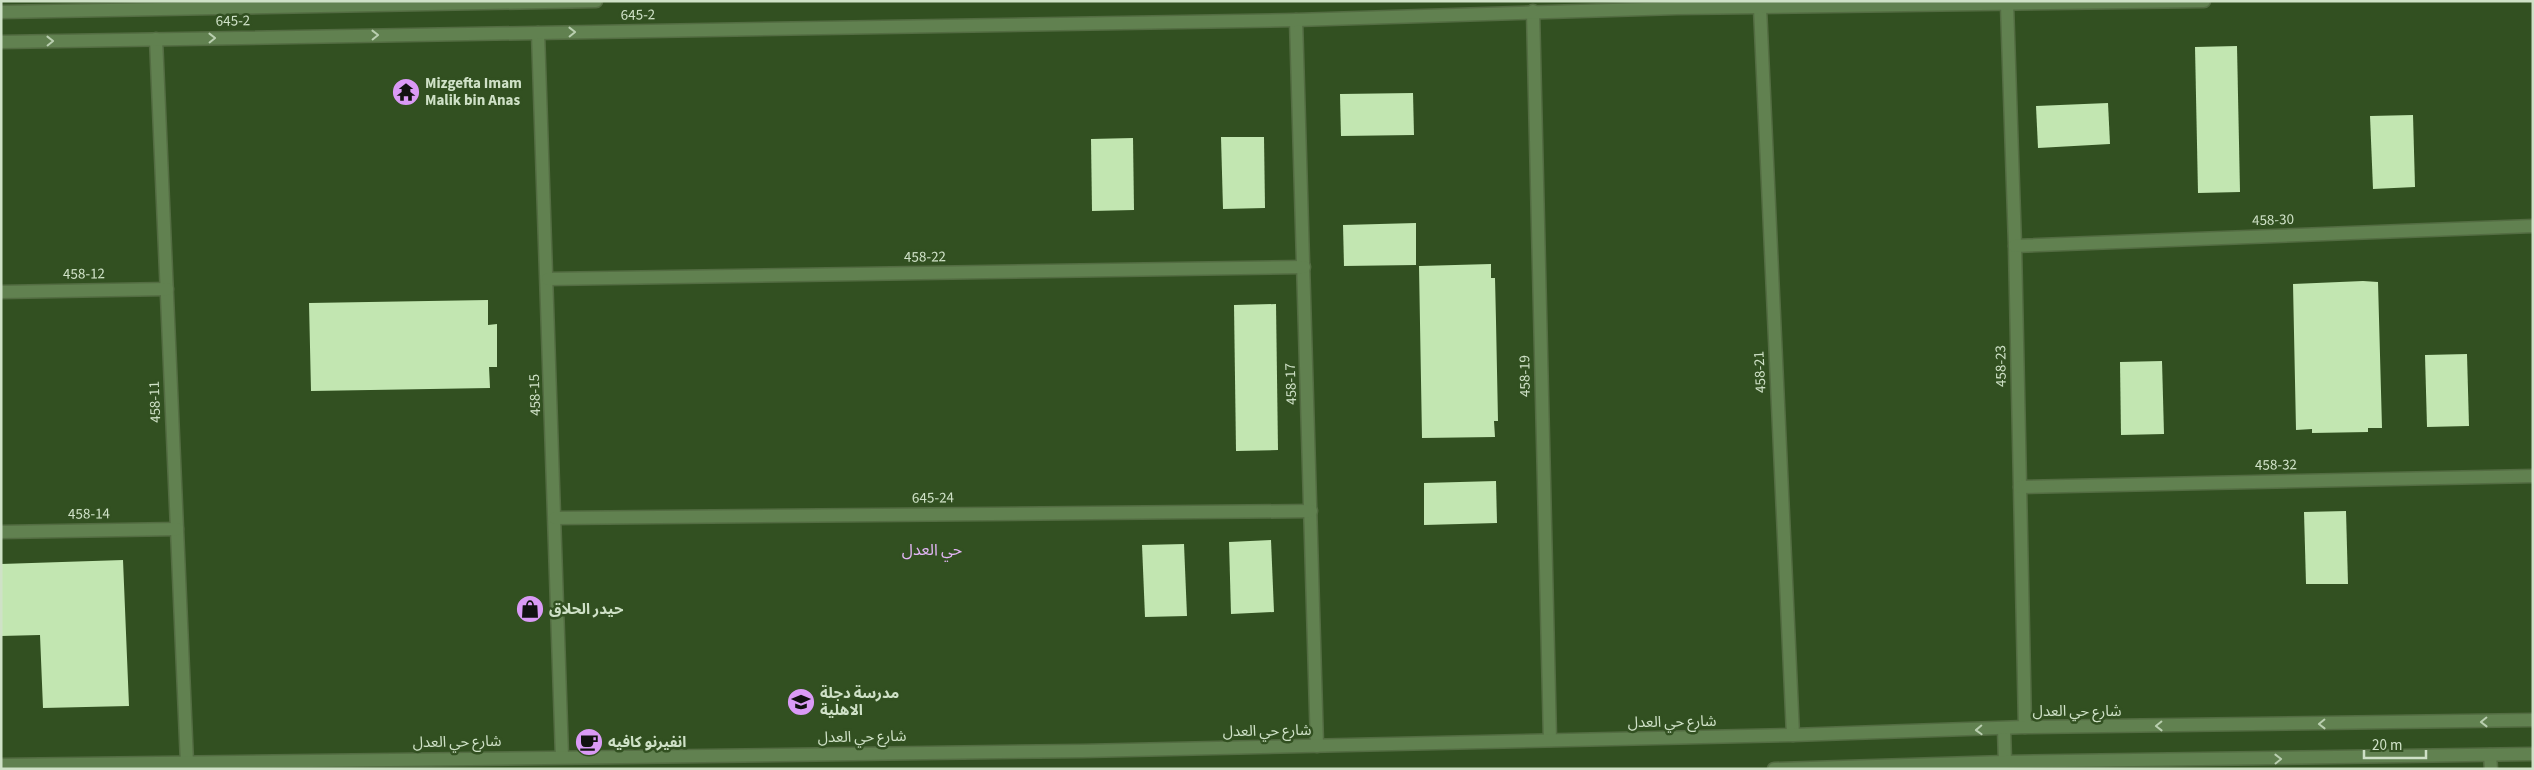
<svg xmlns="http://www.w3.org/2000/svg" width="2534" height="770" font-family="'Source Sans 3','Noto Sans Arabic',sans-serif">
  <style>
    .building { fill: #c2e6b1 }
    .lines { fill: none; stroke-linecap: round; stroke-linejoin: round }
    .minor-casing { stroke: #536c42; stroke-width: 15 }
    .minor { stroke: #618150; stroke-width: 12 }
    .oneway { stroke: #b9ceaf }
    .labels { text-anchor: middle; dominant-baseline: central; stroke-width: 5; stroke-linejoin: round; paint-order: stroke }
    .street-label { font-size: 15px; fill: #cfe1c7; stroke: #325021 }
    .poi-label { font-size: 15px; font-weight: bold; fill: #cfe1c7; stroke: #325021; text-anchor: start }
    .neighbourhood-label { font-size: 16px; fill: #e3b6f6; stroke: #325021 }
  </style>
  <rect width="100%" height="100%" fill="#325021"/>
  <g class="building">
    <polygon points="2237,46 2240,192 2198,193 2195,47"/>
    <polygon points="1413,93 1414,135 1341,136 1340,94"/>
    <polygon points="2108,103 2110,144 2038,148 2036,106"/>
    <polygon points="2413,115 2415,187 2373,189 2370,116"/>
    <polygon points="1221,137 1264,137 1265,208 1223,209"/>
    <polygon points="1133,138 1134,210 1092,211 1091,139"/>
    <polygon points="1416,223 1416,265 1344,266 1343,225"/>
    <polygon points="1491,264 1491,278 1495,278 1496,321 1498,421 1494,421 1495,437 1422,438 1419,266"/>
    <polygon points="2363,281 2378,282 2382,428 2368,428 2368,432 2312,433 2312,429 2296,430 2293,284"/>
    <polygon points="488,300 488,325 497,324 497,367 489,367 490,388 311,391 309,303"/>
    <polygon points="1276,304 1278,450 1236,451 1234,305"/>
    <polygon points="2467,354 2469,426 2427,427 2425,355"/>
    <polygon points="2162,361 2164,434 2121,435 2120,362"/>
    <polygon points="1496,481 1497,523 1424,525 1424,483"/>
    <polygon points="2346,511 2348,584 2306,584 2304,512"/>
    <polygon points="1271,540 1274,612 1231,614 1229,542"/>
    <polygon points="1184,544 1187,616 1145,617 1142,545"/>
    <polygon points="123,560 129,706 43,708 40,635 1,636 1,564"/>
  </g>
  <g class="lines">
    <defs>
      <g id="minor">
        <polyline points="2007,5 2015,246 2025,727"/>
        <polyline points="1760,8 1793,735"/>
        <polyline points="1533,11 1550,740"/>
        <polyline points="1,12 596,1"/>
        <polyline points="1296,20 1317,746"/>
        <polyline points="538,33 562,757"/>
        <polyline points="156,39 187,763"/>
        <polyline points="1,42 1296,20 1677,8 2204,1"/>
        <polyline points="2015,246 2533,226"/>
        <polyline points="548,279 1304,267"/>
        <polyline points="1,292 167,289"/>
        <polyline points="2020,487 2533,476"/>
        <polyline points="555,518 1311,511"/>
        <polyline points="1,532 177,529"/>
        <polyline points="2004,729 2005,762"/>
        <polyline points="2490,755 2491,769"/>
        <polyline points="1,765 1083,751 1793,735 2025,727 2533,720"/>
        <polyline points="1774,769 2005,762 2533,754"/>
      </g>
    </defs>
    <use href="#minor" class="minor-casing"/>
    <use href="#minor" class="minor"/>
  </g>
  <defs><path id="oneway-chevron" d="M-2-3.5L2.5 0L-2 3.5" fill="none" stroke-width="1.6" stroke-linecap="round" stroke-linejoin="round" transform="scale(1.25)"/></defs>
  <g class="oneway">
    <use href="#oneway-chevron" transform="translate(572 32) rotate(-1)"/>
    <use href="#oneway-chevron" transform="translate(375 35) rotate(-1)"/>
    <use href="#oneway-chevron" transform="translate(212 38) rotate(-1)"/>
    <use href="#oneway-chevron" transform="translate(50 41) rotate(-1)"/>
    <use href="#oneway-chevron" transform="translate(2484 722) rotate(179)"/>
    <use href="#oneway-chevron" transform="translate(2322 724) rotate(179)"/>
    <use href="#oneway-chevron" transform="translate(2159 726) rotate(179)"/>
    <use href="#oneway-chevron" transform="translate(1979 730) rotate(178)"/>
    <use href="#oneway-chevron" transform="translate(2278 759) rotate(-1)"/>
  </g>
  <defs>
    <symbol id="temple-disc" viewBox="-11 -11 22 22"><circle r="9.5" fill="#da9af6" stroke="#325021"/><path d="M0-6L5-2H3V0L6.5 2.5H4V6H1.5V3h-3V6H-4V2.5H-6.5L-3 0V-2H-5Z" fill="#111"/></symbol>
    <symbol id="shop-disc" viewBox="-11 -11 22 22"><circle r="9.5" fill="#da9af6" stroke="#325021"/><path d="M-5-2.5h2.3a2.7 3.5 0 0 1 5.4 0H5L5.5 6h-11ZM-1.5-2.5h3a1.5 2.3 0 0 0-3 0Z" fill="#111"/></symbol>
    <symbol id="school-disc" viewBox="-11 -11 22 22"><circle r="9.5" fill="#da9af6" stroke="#325021"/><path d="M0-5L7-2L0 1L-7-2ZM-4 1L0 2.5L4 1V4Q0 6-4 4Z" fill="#111"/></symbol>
    <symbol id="cafe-disc" viewBox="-11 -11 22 22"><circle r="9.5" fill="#da9af6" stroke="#325021"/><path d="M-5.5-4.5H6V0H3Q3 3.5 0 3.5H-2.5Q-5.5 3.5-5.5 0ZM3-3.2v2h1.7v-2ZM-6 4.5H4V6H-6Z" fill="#111"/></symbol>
  </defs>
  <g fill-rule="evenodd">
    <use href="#temple-disc" x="390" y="76" width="32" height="32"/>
    <use href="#shop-disc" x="514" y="593" width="32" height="32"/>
    <use href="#school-disc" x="785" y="686" width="32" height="32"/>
    <use href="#cafe-disc" x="573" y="726" width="32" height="32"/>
  </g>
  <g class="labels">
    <g class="street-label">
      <text transform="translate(638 15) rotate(-1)">645-2</text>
      <text transform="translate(233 21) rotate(-1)">645-2</text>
      <text transform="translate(2273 220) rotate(-2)">458-30</text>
      <text transform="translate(925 257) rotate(-1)">458-22</text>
      <text transform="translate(84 274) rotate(-1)">458-12</text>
      <text transform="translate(2001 366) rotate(-91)">458-23</text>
      <text transform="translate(1760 372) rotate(-93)">458-21</text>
      <text transform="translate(1525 376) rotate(-91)">458-19</text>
      <text transform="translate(1291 384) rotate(-92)">458-17</text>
      <text transform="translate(535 395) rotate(-92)">458-15</text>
      <text transform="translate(155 402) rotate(-92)">458-11</text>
      <text transform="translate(2276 465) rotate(-1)">458-32</text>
      <text transform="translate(933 498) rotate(-1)">645-24</text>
      <text transform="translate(89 514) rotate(-1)">458-14</text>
      <text x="2077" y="711">شارع حي العدل</text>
      <text transform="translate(1672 722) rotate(-1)">شارع حي العدل</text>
      <text transform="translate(1267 731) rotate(-1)">شارع حي العدل</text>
      <text transform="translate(862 737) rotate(-1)">شارع حي العدل</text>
      <text transform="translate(457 742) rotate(-1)">شارع حي العدل</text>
    </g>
    <g class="poi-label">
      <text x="425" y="83">Mizgefta Imam<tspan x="425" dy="17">Malik bin Anas</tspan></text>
      <text x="549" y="609">حيدر الحلاق</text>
      <text x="820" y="693">مدرسة دجلة<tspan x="820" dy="17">الاهلية</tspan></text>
      <text x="608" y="742">انفيرنو كافيه</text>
    </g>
    <g class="neighbourhood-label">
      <text x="932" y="550">حي العدل</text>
    </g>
  </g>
  <rect width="2534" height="770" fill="none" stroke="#cfe1c7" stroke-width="5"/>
  <path d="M2364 750v8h62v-8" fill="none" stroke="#cfe1c7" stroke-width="2.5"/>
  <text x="2372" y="750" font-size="15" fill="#cfe1c7" stroke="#325021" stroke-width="4" paint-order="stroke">20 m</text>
</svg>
